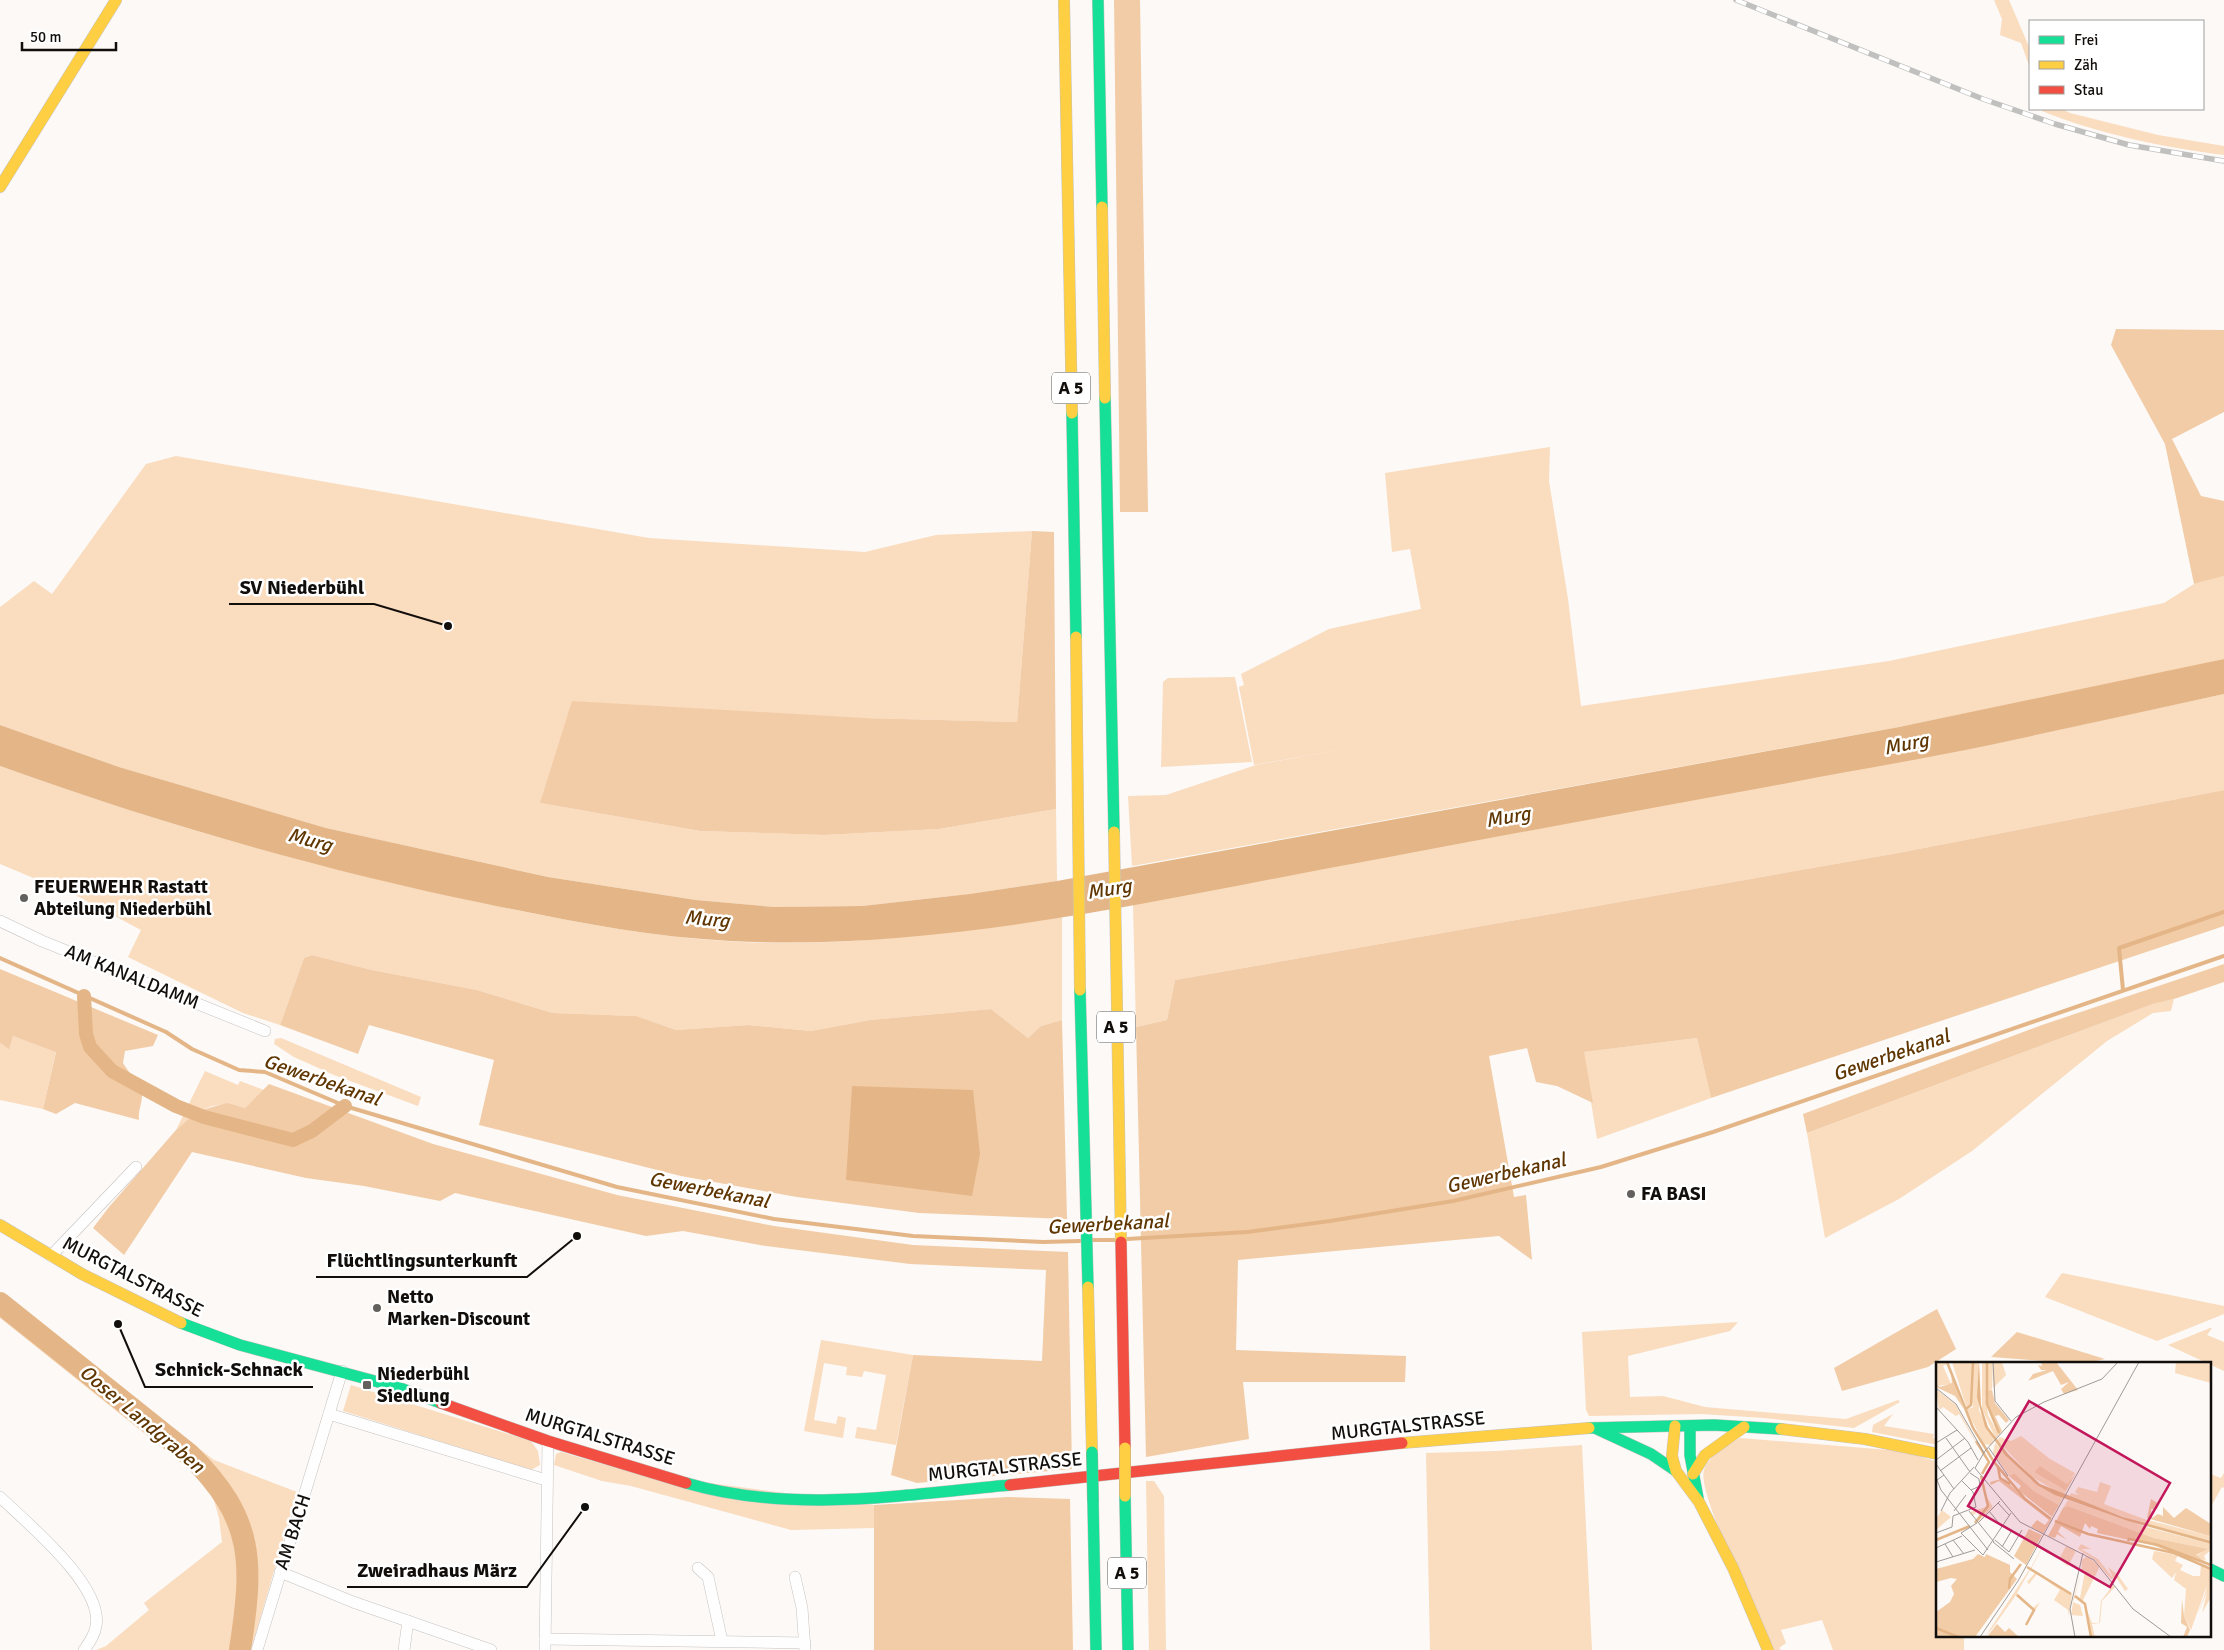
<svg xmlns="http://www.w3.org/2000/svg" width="2224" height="1650" font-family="Signika,sans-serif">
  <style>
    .green { fill: #fadcbf }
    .forest { fill: #f2cca7 }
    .water { fill: #e4b687 }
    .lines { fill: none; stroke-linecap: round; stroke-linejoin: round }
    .stream { stroke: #e4b687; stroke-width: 4 }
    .canal { stroke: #e4b687; stroke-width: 14 }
    .river { stroke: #e4b687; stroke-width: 22 }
    .street-casing { stroke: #c5c2c0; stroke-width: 12 }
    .fast-casing { stroke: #c5c2c0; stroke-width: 12 }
    .slow-casing { stroke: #c5c2c0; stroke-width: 12 }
    .jam-casing { stroke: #c5c2c0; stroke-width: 12 }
    .street { stroke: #fffefe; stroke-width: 11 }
    .fast { stroke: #16e098; stroke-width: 11 }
    .slow { stroke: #ffcf43; stroke-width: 11 }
    .jam { stroke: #f24e42; stroke-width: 11 }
    .rail-casing { stroke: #c0c0bf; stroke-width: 5.5 }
    .rail { stroke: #fff; stroke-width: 4; stroke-dasharray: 11; stroke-linecap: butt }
    .fast-bridge-casing { stroke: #b2a89c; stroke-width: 12; stroke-linecap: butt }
    .slow-bridge-casing { stroke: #b2a89c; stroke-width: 12; stroke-linecap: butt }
    .fast-bridge { stroke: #16e098; stroke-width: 11 }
    .slow-bridge { stroke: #ffcf43; stroke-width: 11 }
    .poi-dot { fill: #64605d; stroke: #fff; stroke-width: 2 }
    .labels { text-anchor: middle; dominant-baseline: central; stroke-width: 5; stroke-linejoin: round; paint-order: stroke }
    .shield { fill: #fff; stroke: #595654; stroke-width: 1 }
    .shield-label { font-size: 18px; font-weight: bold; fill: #120e0b }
    .poi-label { font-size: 19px; font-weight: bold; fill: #120e0b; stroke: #fff; text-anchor: start }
    .street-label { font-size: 19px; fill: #120e0b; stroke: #fff }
    .water-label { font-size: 20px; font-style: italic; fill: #5f3500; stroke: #fff }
    .inset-river { fill: none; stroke: #e4b687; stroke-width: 2.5 }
    .inset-road { fill: none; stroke: #9e9b98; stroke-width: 1 }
    .view { fill: #c2185b; fill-opacity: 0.15; stroke: #c2185b; stroke-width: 2.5 }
    .inset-edge { fill: none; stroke: #120e0b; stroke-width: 2.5 }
    .leader { fill: none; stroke: #120e0b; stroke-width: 2 }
    .callout-dot { fill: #120e0b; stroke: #fff; stroke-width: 2 }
    .callout-label { font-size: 20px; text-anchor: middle; font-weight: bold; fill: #120e0b; stroke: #fff; stroke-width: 5; stroke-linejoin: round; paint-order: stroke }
  </style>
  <rect width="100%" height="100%" fill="#fcf9f6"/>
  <g class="green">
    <polygon points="1994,0 2009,0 2030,49 2030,68 2021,43 2000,35 2002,19"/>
    <path d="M2043,109H2062L2070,113L2158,135L2224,146V155C2162,147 2099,134 2042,111Z"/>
    <polygon points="1550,447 1549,481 1568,599 1581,706 1889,661 2164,603 2194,584 2224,576 2224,659 2155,675 1899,727 1132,866 1128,796 1166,795 1256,765 1371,744 1254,765 1239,687 1244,685 1241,674 1329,629 1421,609 1410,549 1392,552 1385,473"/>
    <polygon points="176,456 649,538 865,552 936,535 1032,531 1017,722 864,718 540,803 700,831 824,835 939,829 1056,809 1057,881 969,894 862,906 774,907 696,900 548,877 326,828 119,767 0,725 0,607 34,581 52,594 146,464"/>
    <polygon points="1235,677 1252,762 1161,767 1163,682 1168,678"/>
    <polygon points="2224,694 2224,790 1898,853 1175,980 1167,1020 1136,1027 1133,904 1986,745"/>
    <path d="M0,766C158,823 319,869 483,903C563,920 644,936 725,941C838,949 951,933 1062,916V1020L1041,1026L1028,1038L991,1009L870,1020L811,1031L748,1025L676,1030L635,1016L553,1013L477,990L372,970L312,955L304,958L280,1025L243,1013L128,957L141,930L79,897L0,864Z"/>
    <polygon points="2174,999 2171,1011 2153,1013 2107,1041 1972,1151 1899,1199 1825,1238 1807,1133 2153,1004"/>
    <polygon points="13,1036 56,1051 43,1109 0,1100 0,1043 8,1048"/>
    <polygon points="281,1038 421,1097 418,1106 334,1075 294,1057 274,1044 275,1039"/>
    <polygon points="1697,1038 1711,1098 1597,1139 1583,1052"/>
    <path d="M205,1071L238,1085L240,1081L264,1090L245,1108C212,1099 200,1109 176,1130Z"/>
    <polygon points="2062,1273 2224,1306 2224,1314 2157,1341 2045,1297"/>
    <path d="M0,1310L186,1459C200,1472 216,1485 225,1502C250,1549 243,1600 235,1650H96L106,1646L149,1610L144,1603L222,1542L219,1518L210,1486L0,1318Z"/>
    <polygon points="1738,1322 1730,1331 1628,1356 1630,1397 1663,1396 1705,1407 1846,1419 1898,1400 1900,1402 1854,1428 1764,1418 1702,1414 1589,1416 1586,1410 1582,1332"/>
    <polygon points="2210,1328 2212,1328 2207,1335 2224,1342 2224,1371 2168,1345"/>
    <polygon points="821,1340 913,1355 896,1445 855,1438 857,1427 876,1430 886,1375 864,1371 862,1377 846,1375 847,1367 824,1363 814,1420 836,1424 838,1416 846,1418 843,1438 804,1431"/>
    <polygon points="351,1385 531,1441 538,1451 540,1465 531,1470 343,1411"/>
    <polygon points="1893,1414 1884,1426 1934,1434 1933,1438 1938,1439 1938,1445 1872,1432 1873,1425"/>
    <path d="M157,1416L214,1460L297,1492L251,1650H245C257,1587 260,1528 219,1474C202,1453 176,1437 155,1420Z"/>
    <path d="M1740,1438L1902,1451L1938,1462V1636H1964V1650H1833L1822,1620L1781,1630L1786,1643L1779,1648L1781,1650H1774C1761,1622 1696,1493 1704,1470C1710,1454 1726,1447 1740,1438Z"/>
    <polygon points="1582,1445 1592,1650 1430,1650 1426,1453 1497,1451"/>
    <polygon points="561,1452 634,1473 874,1505 874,1528 791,1530 631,1486 602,1481 554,1465 556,1454"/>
    <polygon points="2224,1473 2224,1488 2222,1487 2210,1508 2212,1493 2210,1492 2210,1474 2221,1478"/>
    <polygon points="1146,1481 1154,1481 1164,1496 1166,1650 1149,1650"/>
  </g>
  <g class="forest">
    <polygon points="1114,0 1140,0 1148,512 1120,512"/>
    <polygon points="2116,329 2224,330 2224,412 2172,439 2201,496 2224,501 2224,576 2194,584 2165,444 2111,345"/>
    <polygon points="1032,531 1054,532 1056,809 939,829 824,835 700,831 540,803 572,701 864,718 1017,722"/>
    <polygon points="2224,790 2224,926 1711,1098 1697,1038 1584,1052 1593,1103 1557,1086 1536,1082 1527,1048 1489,1056 1514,1197 1526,1195 1532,1260 1499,1236 1238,1260 1236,1350 1406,1356 1405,1382 1243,1382 1249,1439 1146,1457 1136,1027 1167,1020 1175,980 1898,853"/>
    <polygon points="312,955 372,970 477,990 553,1013 636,1016 676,1030 748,1025 811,1031 870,1020 991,1009 1028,1038 1041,1026 1062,1020 1067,1219 919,1213 797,1197 681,1176 479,1125 494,1060 369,1025 358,1054 280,1025 304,958"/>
    <polygon points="2224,964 2224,982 2174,999 2153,1004 1807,1133 1803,1114 2042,1025"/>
    <path d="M0,969L158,1035L153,1046L125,1051L123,1063C129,1073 140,1084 142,1095C142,1104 138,1110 139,1120L75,1103L56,1114L43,1109L56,1052L13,1036L9,1049L0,1043Z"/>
    <polygon points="269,1084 433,1144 617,1195 774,1226 913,1245 1068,1252 1072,1469 917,1483 891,1475 913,1355 1042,1361 1046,1270 910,1264 766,1246 683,1231 646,1236 455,1193 440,1201 364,1186 306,1178 192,1152 124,1255 93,1228 109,1207 176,1130 198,1111 227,1103 245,1108"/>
    <polygon points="1937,1309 1956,1349 1928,1367 1842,1391 1834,1368"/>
    <polygon points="2017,1332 2105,1359 2083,1364 1991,1357"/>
    <polygon points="1008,1497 1070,1499 1073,1650 874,1650 874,1505"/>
  </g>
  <g class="water">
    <path d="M2224,659V694C2146,711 2068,728 1990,745C1923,759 1855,770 1788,783C1650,808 1512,834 1373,860C1164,898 944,952 730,941C647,937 564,920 482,903C318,869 158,823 0,766V725L119,767L326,828L548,877L696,900L774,907L862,906L969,894L1057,881L1899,727Z"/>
    <polygon points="852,1086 973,1090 980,1154 972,1196 846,1180"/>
  </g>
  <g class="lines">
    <g class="stream">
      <polyline points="0,958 166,1032 192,1049 239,1070 265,1072 345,1106 617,1187 774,1219 913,1236 1043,1242 1080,1241"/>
      <polyline points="2123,990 2119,948 2224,912"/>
      <polyline points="1127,1239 1247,1232 1330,1221 1453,1201 1601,1167 1713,1132 2224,956"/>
      <polyline points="1092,1240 1115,1240"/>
    </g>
    <polyline class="canal" points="84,996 86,1034 90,1047 112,1071 176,1106 204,1117 293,1140 312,1131 345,1106"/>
    <path class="river" d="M0,1303L189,1454C256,1520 253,1563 240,1650"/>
    <defs>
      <g id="street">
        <polyline points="0,921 42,941 265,1031"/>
        <polyline points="51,1256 136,1167"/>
        <polyline points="329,1414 546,1480"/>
        <path d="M0,1497C27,1523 104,1586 96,1626C95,1635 89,1643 84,1650"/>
        <polyline points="698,1568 708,1577 722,1641"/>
        <polyline points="280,1572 353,1602 491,1650"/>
        <polyline points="795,1577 802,1608 805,1650"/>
        <polyline points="545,1639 805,1643"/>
        <polyline points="257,1650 342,1371"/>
        <polyline points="404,1650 408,1621"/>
        <polyline points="545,1650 548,1441"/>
      </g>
      <g id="fast">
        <polyline points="1098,0 1102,207"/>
        <polyline points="1105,398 1114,832"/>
        <polyline points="1072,413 1076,637"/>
        <polyline points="1080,990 1088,1287"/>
        <polyline points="181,1323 240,1345 397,1387 441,1403"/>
        <polyline points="1690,1426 1690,1455 1698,1498"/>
        <polyline points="1589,1428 1714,1425 1781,1429"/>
        <polyline points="1597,1429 1651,1454 1676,1471"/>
        <path d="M686,1483C792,1514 903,1495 1010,1485"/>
        <polyline points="1125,1496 1128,1650"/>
        <polyline points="1093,1501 1096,1650"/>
        <polyline points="2210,1569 2224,1576"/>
      </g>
      <g id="slow">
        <polyline points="1064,0 1072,413"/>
        <polyline points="0,187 116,0"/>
        <polyline points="1102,207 1105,398"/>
        <polyline points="1076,637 1080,990"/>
        <polyline points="1114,832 1121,1242"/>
        <polyline points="0,1225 82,1274 181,1323"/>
        <polyline points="1088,1287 1092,1452"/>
        <polyline points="1675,1426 1672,1456 1676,1471 1699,1502 1733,1568 1768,1650"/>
        <polyline points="1781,1429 1865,1439 1938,1454"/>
        <polyline points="1402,1443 1589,1428"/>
        <polyline points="1693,1474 1705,1455 1744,1427"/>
      </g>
      <g id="jam">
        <polyline points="1121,1242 1125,1448"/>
        <polyline points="441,1403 548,1441 686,1483"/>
        <polyline points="1010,1485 1402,1443"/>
      </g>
    </defs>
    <use href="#street" class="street-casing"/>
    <use href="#fast" class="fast-casing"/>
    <use href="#slow" class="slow-casing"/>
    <use href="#jam" class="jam-casing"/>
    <use href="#street" class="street"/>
    <use href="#fast" class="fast"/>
    <use href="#slow" class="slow"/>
    <use href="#jam" class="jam"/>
    <defs>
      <polyline id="rail" points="1736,0 1983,99 2055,124 2129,145 2224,161"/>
    </defs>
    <use href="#rail" class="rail-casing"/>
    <use href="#rail" class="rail"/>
    <defs>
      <polyline id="fast-bridge" points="1092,1452 1093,1501"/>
      <polyline id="slow-bridge" points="1125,1448 1125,1496"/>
    </defs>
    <use href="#fast-bridge" class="fast-bridge-casing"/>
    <use href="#slow-bridge" class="slow-bridge-casing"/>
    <use href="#fast-bridge" class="fast-bridge"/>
    <use href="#slow-bridge" class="slow-bridge"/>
  </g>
  <g class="poi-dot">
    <circle cx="24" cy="898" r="5"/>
    <circle cx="1631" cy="1194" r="5"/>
    <circle cx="377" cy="1308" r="5"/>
    <rect x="362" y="1380" width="10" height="10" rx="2.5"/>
  </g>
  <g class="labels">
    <g class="shield">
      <rect x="1052" y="372.5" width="38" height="31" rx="4"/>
      <rect x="1097" y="1011.5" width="38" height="31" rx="4"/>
      <rect x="1108" y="1557.5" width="38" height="31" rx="4"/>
    </g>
    <g class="shield-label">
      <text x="1071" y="388">A 5</text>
      <text x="1116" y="1027">A 5</text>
      <text x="1127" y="1573">A 5</text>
    </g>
    <g class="poi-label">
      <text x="34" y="887">FEUERWEHR Rastatt<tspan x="34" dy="22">Abteilung Niederbühl</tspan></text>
      <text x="1641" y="1194">FA BASI</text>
      <text x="387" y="1297">Netto<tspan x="387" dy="22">Marken-Discount</tspan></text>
      <text x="377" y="1374">Niederbühl<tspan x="377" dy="22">Siedlung</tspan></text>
    </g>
    <g class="street-label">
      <text transform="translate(132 977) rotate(22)">AM KANALDAMM</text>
      <text transform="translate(133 1277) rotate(27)">MURGTALSTRASSE</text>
      <text transform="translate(1408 1426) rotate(-6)">MURGTALSTRASSE</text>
      <text transform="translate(600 1437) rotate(17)">MURGTALSTRASSE</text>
      <text transform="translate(1005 1467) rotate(-6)">MURGTALSTRASSE</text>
      <text transform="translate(293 1532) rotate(-72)">AM BACH</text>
    </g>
    <g class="water-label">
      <text transform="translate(1906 744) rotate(-11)">Murg</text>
      <text transform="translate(1508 817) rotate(-10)">Murg</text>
      <text transform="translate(310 840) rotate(15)">Murg</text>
      <text transform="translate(1109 889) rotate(-9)">Murg</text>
      <text transform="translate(707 919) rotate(5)">Murg</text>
      <text transform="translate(1891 1055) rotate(-19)">Gewerbekanal</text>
      <text transform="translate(322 1080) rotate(19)">Gewerbekanal</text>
      <text transform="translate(1506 1173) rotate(-13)">Gewerbekanal</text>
      <text transform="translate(709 1190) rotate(11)">Gewerbekanal</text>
      <text transform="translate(1108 1224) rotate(-3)">Gewerbekanal</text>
      <text transform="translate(142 1419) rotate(40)">Ooser Landgraben</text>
    </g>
  </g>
  <g transform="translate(1936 1362)">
    <rect width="275" height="275" fill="#fcf9f6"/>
    <path d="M0,0H11L14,8L11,2L7,4L15,22L1,24ZM16,0H43V48L58,79L55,83L48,82L35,57L31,48L37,45V41L31,47ZM46,0H57L56,27L49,32L52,53L63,73L60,77L46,47ZM58,0H66L70,13L57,26ZM240,0H275V21L239,11ZM0,27L20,43L46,91L23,52L20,54L7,45L3,48ZM85,74L114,97L139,111L131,122L104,105L98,110L130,129L128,134L96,115L61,78L64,75L75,79ZM59,81L95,118L127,136L123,143L98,129L78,111L73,114L57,91ZM164,120L175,124L168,142L208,157L274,174L275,179L205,161L133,135L135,131L143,133L139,130L142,125L161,130ZM44,121L52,142L51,135L57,145L41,161L44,155L41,150L36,154L34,150L50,145L52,141ZM132,138L210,165L275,182V188L268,194L270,199L260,194L271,187L218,176L132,144L127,146ZM6,148L15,155L0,168V157ZM112,175L95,207L136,232L133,254L132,248L118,238L124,228L101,212L93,222L91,220L99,211L94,207ZM145,182L155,187H145L162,197L177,216L172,205L182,213L192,227L189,229L180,215L175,217L159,198L142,187ZM130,184L140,189L132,204L123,197ZM218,189L242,193L239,199L247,203L244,208L257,214H264L265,203L275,207V235L266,251L271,230L262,251L269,232L271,223L255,268L248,254L250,227L238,218L240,210L236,216L216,197ZM151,194L164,204L147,238L156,261H163L165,239L177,223L179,225L166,239L164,261L156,262L159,275H154L149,243L139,235L137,240L144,243L147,254L135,253L138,234L145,213L139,233L144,236L149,209L146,208L145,212L146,198ZM93,208H94L81,231L97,246L104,240L95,256L97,248L80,233L56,267L49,275Z" fill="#fadcbf"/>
    <path d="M105,0H120L142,28L128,32L125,27L133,20L125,23L117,9L92,19L97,12L111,8H105L102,3L106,4ZM15,11L28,47L19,34L0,25V22L4,25L16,21ZM56,28L59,41L73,58L70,61L63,53L59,54L66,69L63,73L50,42L49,29ZM104,104L131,122L140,111L130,129L98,110ZM78,111L98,129L123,143L116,155L82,128L85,124L73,114ZM65,117L70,118L88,137L115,158L107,172L95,165L101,158L109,163L113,158L63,119L55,123L54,120ZM215,137L223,142L221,147H215L216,156L222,152L227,154V145L238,156L250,146L275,162L274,174L211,156ZM132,144L218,176L272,187L260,193L275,204L216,183L161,171L162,167L155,164L154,167L149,161L144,175L125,164L122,170L131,178L121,172L119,176L112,174L127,146ZM93,167L106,173L90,203L78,194ZM42,192L49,195L50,192L74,203V210L81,217L39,275H0V250L14,240L18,232L15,224L21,217L15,216L0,220V207L37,197ZM246,237L248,254L254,268L251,275H247L251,265L245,261ZM61,262L69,270L73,266L83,275H51Z" fill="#f2cca7"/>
    <path d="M43,0L45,43L52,65L72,92L104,122L187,155L275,179V182L192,159L119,133L101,123L69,93L49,65L41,35Z" fill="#e4b687"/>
    <path class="inset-river" d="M11,0L37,66L58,100L89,137L115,157M51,0V42L63,71M29,48L35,43L37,0M40,79L53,100L46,112M62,105L64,116L74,122M119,159L152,172L238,191L275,207M39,161L52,144L45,114M0,178L34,164M192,179L193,177L222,183L275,203M91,205L135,232M73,227L74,217L85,202M81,233L98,248L90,263M139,234L149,242L155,275M0,266L22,275"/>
    <path class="inset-road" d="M57,0L59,39L75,59M0,26L20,42L48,91M0,45L32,80L42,98M10,76L34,110M0,81L21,68M53,86L72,114M49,89L80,55L108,40L166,17L182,0M49,89L39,106L84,160L158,198L197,247L235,275M0,98L29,76M0,102L18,127M4,109L35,86M34,111L43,117L44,124L35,128M8,113L1,118L5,128L52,188M62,141L73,153M5,149L14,131L38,105M18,149L30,133M33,149L58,180M53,149L66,165M41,161L25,171L47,193L75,151M42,161L64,139M67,163L83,173M0,171L16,165L17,154L40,145L37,130L26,119M17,178L28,192M59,178L73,190L86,168M57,180L78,197M9,182L17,195M66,185L76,168M0,186L26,174M0,200L39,188M44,275L82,219L203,0M139,275L134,247L147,191"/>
    <path class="view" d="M93,39L234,121L174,225L32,144Z"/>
    <rect width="275" height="275" class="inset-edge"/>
  </g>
  <path class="leader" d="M448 626L374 604H229M577 1236L527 1277H316M118 1324L145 1387H313M585 1507L527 1587H347"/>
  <g class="callout-dot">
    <circle cx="448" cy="626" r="5"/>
    <circle cx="577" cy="1236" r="5"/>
    <circle cx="118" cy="1324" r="5"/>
    <circle cx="585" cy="1507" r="5"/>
  </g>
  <g class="callout-label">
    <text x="302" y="594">SV Niederbühl</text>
    <text x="422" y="1267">Flüchtlingsunterkunft</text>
    <text x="229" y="1376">Schnick-Schnack</text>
    <text x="437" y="1577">Zweiradhaus März</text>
  </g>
  <rect x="2029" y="20" width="175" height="90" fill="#ffffff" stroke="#a09f9d"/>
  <rect x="2039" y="36" width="25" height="8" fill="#16e098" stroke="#a09f9d"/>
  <text x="2074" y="45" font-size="15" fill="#120e0b">Frei</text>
  <rect x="2039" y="61" width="25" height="8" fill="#ffcf43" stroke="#a09f9d"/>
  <text x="2074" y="70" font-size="15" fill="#120e0b">Zäh</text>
  <rect x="2039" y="86" width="25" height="8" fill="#f24e42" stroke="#a09f9d"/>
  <text x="2074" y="95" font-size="15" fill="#120e0b">Stau</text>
  <path d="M22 42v8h94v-8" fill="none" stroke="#120e0b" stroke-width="2.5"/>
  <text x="30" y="42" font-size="15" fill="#120e0b" stroke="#ffffff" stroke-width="4" paint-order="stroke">50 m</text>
</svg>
